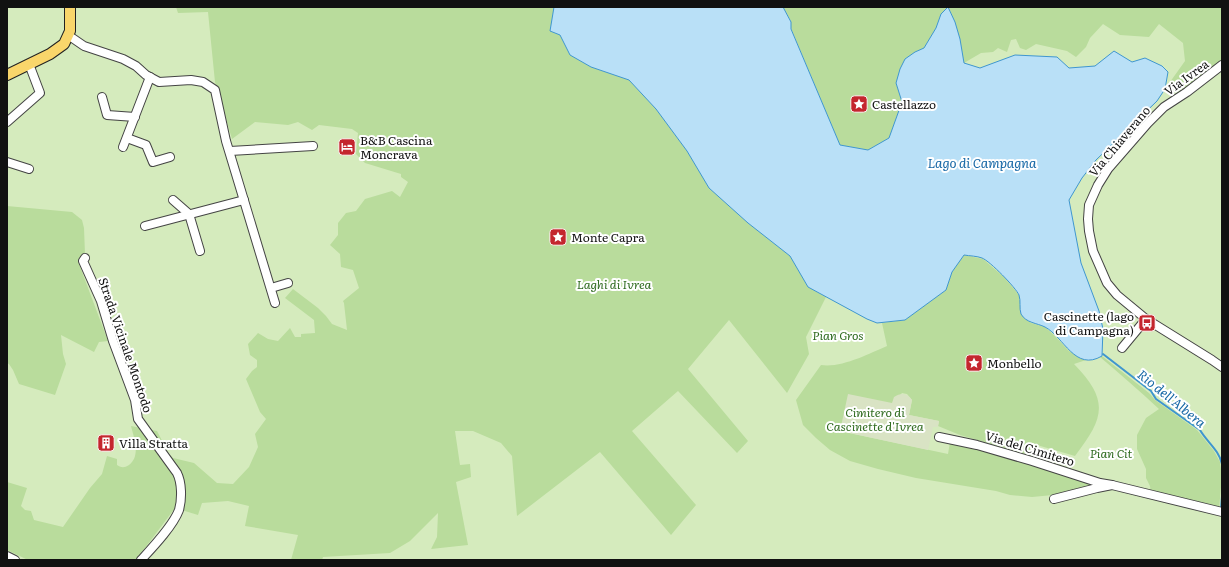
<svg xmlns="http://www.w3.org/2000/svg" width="1229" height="567" font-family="Literata,serif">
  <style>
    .green { fill: #d5ebbd }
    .forest { fill: #b9dc9c }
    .cemetery { fill: #d9e3c4 }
    .water { fill: #b9e0f7; stroke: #3f96cf }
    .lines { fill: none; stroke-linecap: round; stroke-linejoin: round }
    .stream { stroke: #3f96cf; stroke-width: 2 }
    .minor-casing { stroke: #444; stroke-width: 10 }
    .major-casing { stroke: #222; stroke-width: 12 }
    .minor { stroke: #fff; stroke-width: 8 }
    .major { stroke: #f9d66b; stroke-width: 10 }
    .labels { text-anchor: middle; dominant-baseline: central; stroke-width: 4; stroke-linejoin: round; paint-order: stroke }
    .street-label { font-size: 12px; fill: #111; stroke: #fff }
    .poi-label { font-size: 12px; fill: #111; stroke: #fff; text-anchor: start }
    .park-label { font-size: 12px; font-style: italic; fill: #2f6b1f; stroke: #fff }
    .water-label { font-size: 13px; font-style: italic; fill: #1768a6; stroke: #fff }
  </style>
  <rect width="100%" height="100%" fill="#fffdf5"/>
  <polygon class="green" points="7,7 1222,7 1222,560 8,560"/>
  <g class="forest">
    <path d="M176,7H554L550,31L560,35L570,55L591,67L629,80L656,109L687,151L709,188L748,223L790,256L808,287L826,297L806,337L809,354L787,393L729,320L688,369L748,441L737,453L678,391L632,431L696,505L671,535L600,452L517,516L512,456L501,443L473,431H455L460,465L470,464L471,477L456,482L468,545L431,549L437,537L438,513L410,541L390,553L323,557L322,560H291L298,535L245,526L249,506L228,501L202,503L198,515L175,508L136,560H28L7,550V482L27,488L21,506L25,510L31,511L34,520L63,527L90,488L102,474L107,456L117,459V465C122,468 124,468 129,465C141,456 134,438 131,426L157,431L169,454L173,458L194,463L217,483L233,484L249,467L258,447L255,434L266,419L260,412L246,379L252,371L257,367V360L250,355L248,344L258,333L268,339L278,341L290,328L295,337H301V334L315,333L314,320L285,298L293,289L318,308L326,316L332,324L347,330L344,303L343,301L359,288L353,270L341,267L340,254L330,245L338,235V223L346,213L356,211L365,199L392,191L400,197L408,182L401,177V174L365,163L356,154L358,133L352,129L319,125L312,130L298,122L288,125L255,122L232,139L215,82L208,12L178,13Z"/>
    <path d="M783,7H1222V62L1177,94L1165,89L1185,61L1183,43L1159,24L1149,37L1120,35L1103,24L1090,38L1086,47L1076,57L1067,51L1036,44L1026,50L1020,48L1016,39L1011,40L1007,52L998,48L993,52L981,53L964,63C961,44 957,26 949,8L941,14L936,28L924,48L915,52L896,83L902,102L889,138L868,150L840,145L791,28V21Z"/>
    <polygon points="7,206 72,212 82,220 84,228 85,254 79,264 108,341 99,342 94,352 61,335 63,354 66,364 55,395 19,384 13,370 9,364 7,363"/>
    <path d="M964,255L983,259L1004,277L1019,295L1022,314L1031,323L1045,327L1055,336L1069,351L1086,360L1074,364C1110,401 1104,418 1075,456L1037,445L1033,456L960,435L938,426L939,421L909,415L912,400L907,394L902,393L893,403L840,431L948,454L950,442L975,447L1098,485L1053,495L1032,497L1010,495L996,491L916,478L878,469L850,461L830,450L816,438L803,425L796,400L821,365C842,368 868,354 887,346L882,323L905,320L946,290L952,272Z"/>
    <path d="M1102,356L1149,393L1155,400L1197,430L1214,451L1220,462L1222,476L1219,509L1151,494L1150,486L1146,478V469L1137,449V435L1146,418L1159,409C1140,391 1120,374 1100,357Z"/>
  </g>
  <path class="cemetery" d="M848,394L892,403L894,397C901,392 908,393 912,400L909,415L939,421L938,427H933L928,450L840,431Z"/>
  <path class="water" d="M554,7H783L791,22V29L840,145L868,150L889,138L902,102L896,83L900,69L905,59L915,52L924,48L936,28L941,14L948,7L955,22L960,39L964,63L980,68L1015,55L1057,57L1069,68L1095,66L1114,51L1132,62L1145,58L1162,66L1168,72L1165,89L1157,101L1096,160L1082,178L1069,200L1081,263L1099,311L1103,329L1102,356C1075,372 1064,337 1045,327C1037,323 1026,323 1021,314C1019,308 1021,301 1019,295C1016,288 990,261 982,258C977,256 970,256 964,255L952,272L946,290L905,320L877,323L867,319L808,287L790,256L748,223L709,188L687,151L656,109L629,80L591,67L570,55L560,35L550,31Z"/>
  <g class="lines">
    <g class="stream">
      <path d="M1103,354L1151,391L1156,399L1200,430C1207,442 1219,450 1222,464"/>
      <polyline points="1221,509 1222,496"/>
    </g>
    <defs>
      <g id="minor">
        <polyline points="68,35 84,46 123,59 136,66 146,75 159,82 191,80 203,82 215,90 226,141 275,303"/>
        <polyline points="1222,65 1187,92 1164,107 1148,123 1108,169 1098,185 1089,205 1088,219 1089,231 1093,251 1107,283 1117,295 1146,319 1212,360 1222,367"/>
        <polyline points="102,97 107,115 135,117"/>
        <polyline points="7,122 40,93 29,64"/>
        <polyline points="127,138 146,145 153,162 170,157"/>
        <polyline points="123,147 150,77"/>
        <polyline points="230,151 313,146"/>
        <polyline points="7,162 29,169"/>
        <polyline points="173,200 189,214 200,251"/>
        <polyline points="145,226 244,200"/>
        <path d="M85,258L83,261L101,301L113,341L135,400L138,419L177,473C182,483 182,499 179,510C173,526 153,547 141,560"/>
        <polyline points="271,288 288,283"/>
        <polyline points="1122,348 1146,319"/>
        <polyline points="939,437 977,445 1032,461 1100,483 1112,485"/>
        <polyline points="1054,499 1097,488 1112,485 1222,512"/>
        <polyline points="7,556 15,560"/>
      </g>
      <polyline id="major" points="7,75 50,54 64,44 70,31 70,7"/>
    </defs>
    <use href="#minor" class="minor-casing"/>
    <use href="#major" class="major-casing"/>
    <use href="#minor" class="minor"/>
    <use href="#major" class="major"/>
  </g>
  <defs>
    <symbol id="sight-square" viewBox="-11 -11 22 22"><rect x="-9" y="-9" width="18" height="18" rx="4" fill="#c4262e" stroke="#fff"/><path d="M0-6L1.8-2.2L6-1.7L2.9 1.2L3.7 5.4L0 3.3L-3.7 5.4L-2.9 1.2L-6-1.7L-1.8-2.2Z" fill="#fff"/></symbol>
    <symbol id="hotel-square" viewBox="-11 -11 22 22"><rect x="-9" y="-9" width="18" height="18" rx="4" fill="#c4262e" stroke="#fff"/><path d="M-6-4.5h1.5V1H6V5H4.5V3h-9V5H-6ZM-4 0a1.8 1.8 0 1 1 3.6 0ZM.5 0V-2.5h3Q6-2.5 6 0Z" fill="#fff"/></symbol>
    <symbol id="bus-square" viewBox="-11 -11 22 22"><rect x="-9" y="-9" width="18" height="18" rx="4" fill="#c4262e" stroke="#fff"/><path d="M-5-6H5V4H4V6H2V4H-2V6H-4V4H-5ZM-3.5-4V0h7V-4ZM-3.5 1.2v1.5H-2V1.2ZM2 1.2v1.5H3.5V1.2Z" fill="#fff"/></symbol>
    <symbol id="building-square" viewBox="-11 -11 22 22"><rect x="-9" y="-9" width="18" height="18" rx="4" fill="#c4262e" stroke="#fff"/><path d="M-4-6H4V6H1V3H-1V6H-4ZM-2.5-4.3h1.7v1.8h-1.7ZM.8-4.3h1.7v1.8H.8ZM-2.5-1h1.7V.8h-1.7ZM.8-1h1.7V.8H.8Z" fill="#fff"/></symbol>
  </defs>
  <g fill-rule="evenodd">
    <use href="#sight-square" x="849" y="94" width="20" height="20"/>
    <use href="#hotel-square" x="337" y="137" width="20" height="20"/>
    <use href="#sight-square" x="548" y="227" width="20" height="20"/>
    <use href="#bus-square" x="1137" y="313" width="20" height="20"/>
    <use href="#sight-square" x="964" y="353" width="20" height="20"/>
    <use href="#building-square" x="96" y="433" width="20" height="20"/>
  </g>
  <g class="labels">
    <g class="street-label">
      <text transform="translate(1186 77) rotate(-36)">Via Ivrea</text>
      <text transform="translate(1119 141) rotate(-50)">Via Chiaverano</text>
      <text transform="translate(126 345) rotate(71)">Strada Vicinale Montodo</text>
      <text transform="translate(1030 448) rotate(17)">Via del Cimitero</text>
    </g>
    <g class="poi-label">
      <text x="872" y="104">Castellazzo</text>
      <text x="360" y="140">B&amp;B Cascina<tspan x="360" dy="14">Moncrava</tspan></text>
      <text x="571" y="237">Monte Capra</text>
      <text x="1134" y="316" text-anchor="end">Cascinette (lago<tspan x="1134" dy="14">di Campagna)</tspan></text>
      <text x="987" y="363">Monbello</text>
      <text x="119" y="443">Villa Stratta</text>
    </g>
    <g class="park-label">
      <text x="614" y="284">Laghi di Ivrea</text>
      <text x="838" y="335">Pian Gros</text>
      <text x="875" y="412">Cimitero di<tspan x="875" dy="14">Cascinette d'Ivrea</tspan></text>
      <text x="1111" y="453">Pian Cit</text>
    </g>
    <g class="water-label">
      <text x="982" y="162">Lago di Campagna</text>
      <text transform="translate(1172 398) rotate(39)">Rio dell'Albera</text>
    </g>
  </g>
  <rect width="1229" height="567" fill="none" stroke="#111111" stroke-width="16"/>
</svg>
